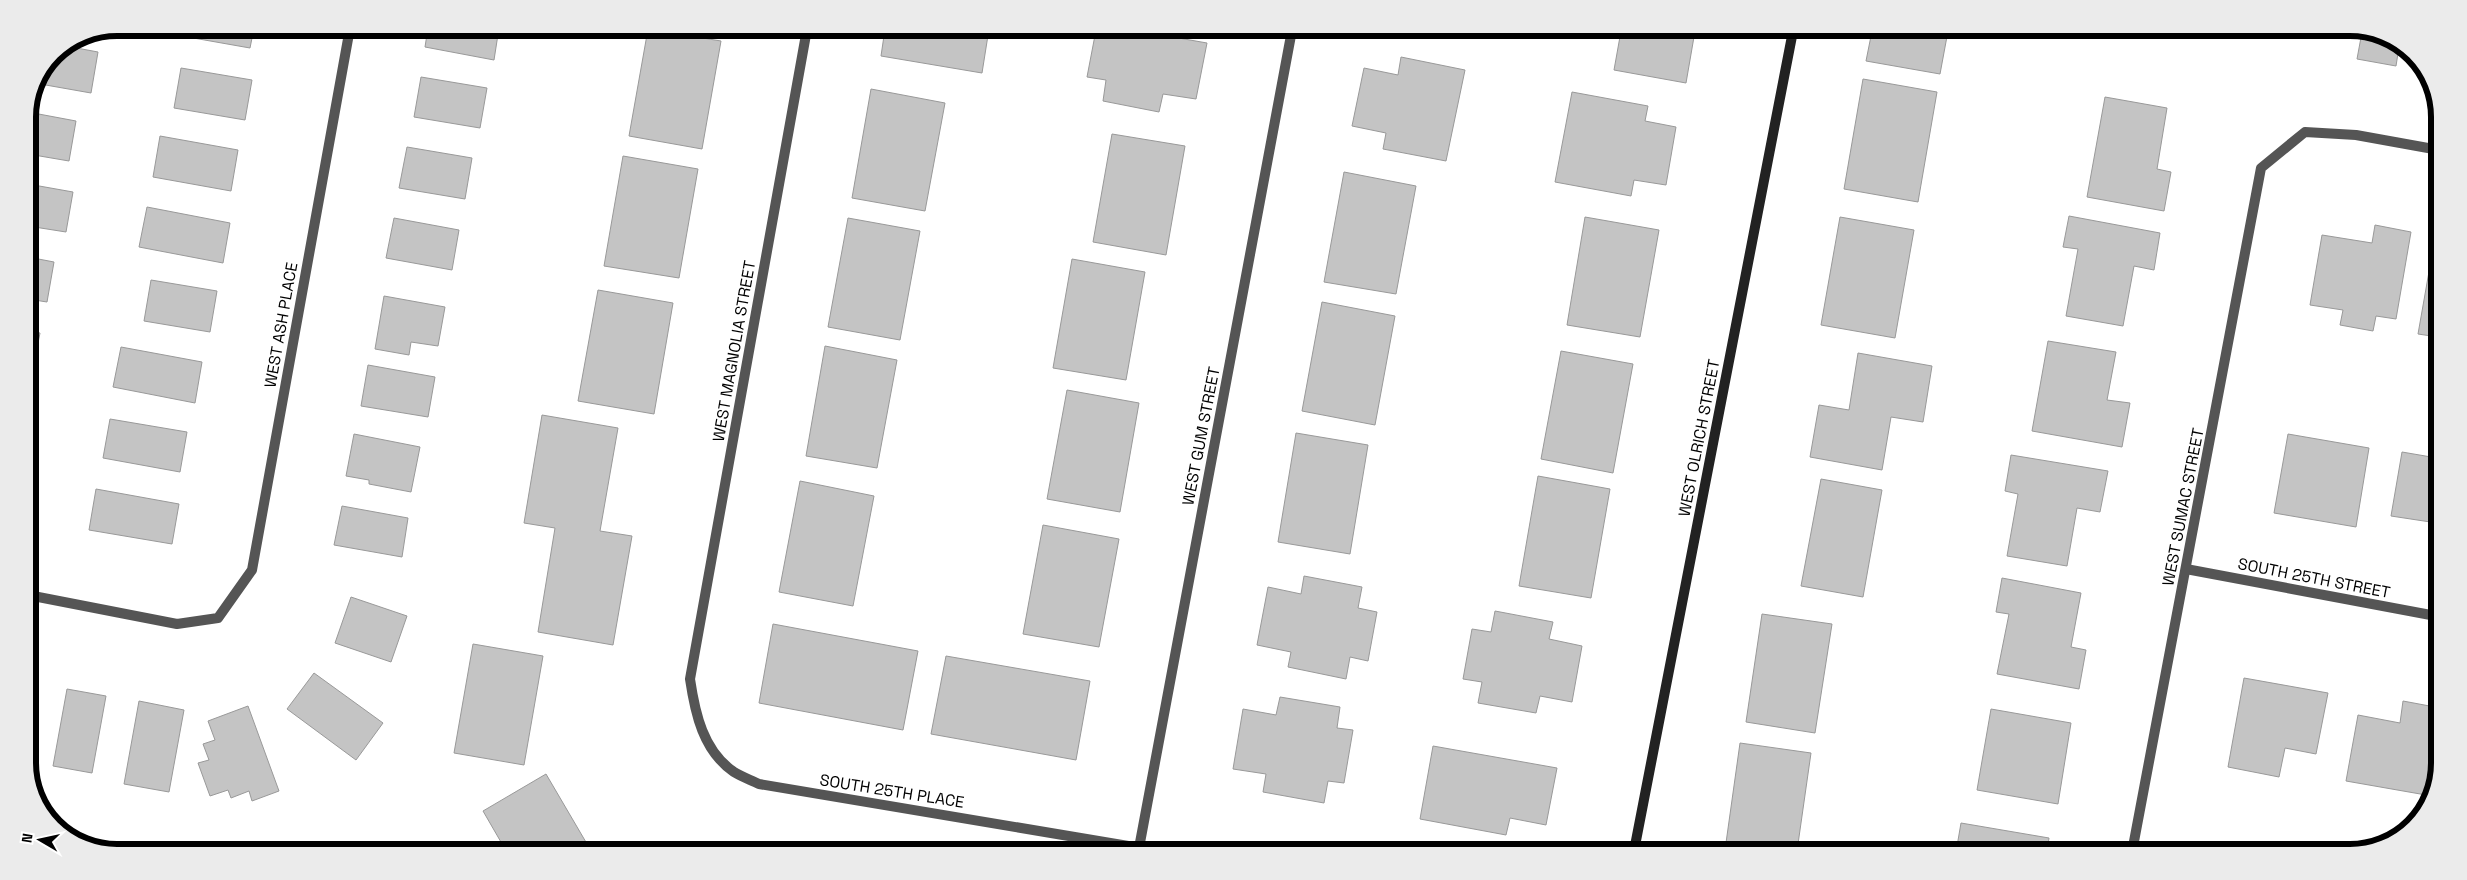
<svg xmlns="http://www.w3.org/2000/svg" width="2467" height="880" font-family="'Space Grotesk',sans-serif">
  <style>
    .building { fill: #c4c4c4; stroke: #999 }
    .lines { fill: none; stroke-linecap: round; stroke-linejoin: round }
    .street { stroke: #555; stroke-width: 10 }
    .secondary { stroke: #222; stroke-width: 10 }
    .labels { text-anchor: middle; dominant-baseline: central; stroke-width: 4; stroke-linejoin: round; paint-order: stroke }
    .street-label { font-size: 16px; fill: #000; stroke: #fff }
    .rim { fill: none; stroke: #000; stroke-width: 6 }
  </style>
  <rect width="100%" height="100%" fill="#fff"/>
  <g class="building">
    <polygon points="166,28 254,28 250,48 165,33"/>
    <polygon points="428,28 499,28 494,60 425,47"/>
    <polygon points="648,29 721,41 702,149 629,136"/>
    <polygon points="885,29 989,29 982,73 881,56"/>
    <polygon points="1096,30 1175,30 1173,37 1207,43 1196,99 1163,94 1159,112 1103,101 1106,80 1087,77"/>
    <polygon points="1399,30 1447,30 1445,38"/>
    <polygon points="1621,31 1695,31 1686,83 1614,70"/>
    <polygon points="1872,31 1948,31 1940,74 1866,61"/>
    <polygon points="2362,32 2378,32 2399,47 2396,66 2357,59"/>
    <polygon points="66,46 98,52 91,93 40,84 54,54"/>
    <polygon points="1401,57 1465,70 1446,161 1383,149 1386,133 1352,126 1364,68 1398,75"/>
    <polygon points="181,68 252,80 245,120 174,108"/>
    <polygon points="421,77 487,88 480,128 414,117"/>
    <polygon points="1863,79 1937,92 1918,202 1844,189"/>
    <polygon points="871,89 945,103 925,211 852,198"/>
    <polygon points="1572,92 1648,106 1645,121 1676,127 1666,185 1634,180 1631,196 1555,182"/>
    <polygon points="2105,97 2167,108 2157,169 2171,172 2164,211 2087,197"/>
    <polygon points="28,112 76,121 69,161 28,154"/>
    <polygon points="1112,134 1185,146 1166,255 1093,242"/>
    <polygon points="160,136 238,150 231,191 153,177"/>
    <polygon points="407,147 472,158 465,199 399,188"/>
    <polygon points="623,156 698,169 679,278 604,266"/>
    <polygon points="1344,172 1416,186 1396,294 1324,282"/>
    <polygon points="28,184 73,192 66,232 28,226"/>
    <polygon points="147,207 230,223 223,263 139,247"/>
    <polygon points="2069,216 2160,233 2154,270 2134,266 2123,326 2066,316 2078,249 2063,247"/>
    <polygon points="1585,217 1659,230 1640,337 1567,325"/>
    <polygon points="1840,217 1914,230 1895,338 1821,325"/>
    <polygon points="394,218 459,230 452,270 386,258"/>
    <polygon points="848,218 920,231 900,340 828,327"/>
    <polygon points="2375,225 2411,232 2396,319 2376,316 2373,331 2340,325 2343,310 2310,305 2322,235 2372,243"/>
    <polygon points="2433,249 2438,250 2438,337 2418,334"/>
    <polygon points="28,257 54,262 47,302 28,299"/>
    <polygon points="1072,259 1145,272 1126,380 1053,368"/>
    <polygon points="151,280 217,291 210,332 144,321"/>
    <polygon points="598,290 673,303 654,414 578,401"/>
    <polygon points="384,296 445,307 438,346 411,342 409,355 375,349"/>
    <polygon points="1322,302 1395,316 1375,425 1302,411"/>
    <polygon points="28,330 40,333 32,374 28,373"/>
    <polygon points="2048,341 2116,352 2107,400 2130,403 2122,447 2032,431"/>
    <polygon points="825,346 897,360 877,468 806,456"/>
    <polygon points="121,347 202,362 195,403 113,387"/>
    <polygon points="1561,351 1633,364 1613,473 1541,459"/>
    <polygon points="1858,353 1932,366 1923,422 1891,417 1882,470 1810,457 1819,405 1849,410"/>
    <polygon points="368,365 435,377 428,417 361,406"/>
    <polygon points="1067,390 1139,403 1120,512 1047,499"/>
    <polygon points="542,415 618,428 600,531 632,536 613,645 538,632 555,528 524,523"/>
    <polygon points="110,419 187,432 180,472 103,458"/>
    <polygon points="1296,433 1368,445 1350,554 1278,542"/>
    <polygon points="354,434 420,447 411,492 369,484 369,480 346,476"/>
    <polygon points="2288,434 2369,448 2356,527 2274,513"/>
    <polygon points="2402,452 2437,458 2437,523 2391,516"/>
    <polygon points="2011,455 2108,471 2100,512 2077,508 2067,566 2007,556 2018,494 2005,491"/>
    <polygon points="1538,476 1610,489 1591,598 1519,586"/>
    <polygon points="1821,479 1882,490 1863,597 1801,586"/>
    <polygon points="800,481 874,496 853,606 779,592"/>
    <polygon points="96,489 179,504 172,544 89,530"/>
    <polygon points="342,506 408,518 402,557 334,545"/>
    <polygon points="1043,525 1119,539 1099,647 1023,634"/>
    <polygon points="1304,576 1362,587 1358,608 1377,612 1368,661 1350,657 1346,679 1288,667 1291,652 1257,645 1268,587 1301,594"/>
    <polygon points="2002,578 2081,593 2071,647 2086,650 2079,689 1997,674 2009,614 1996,612"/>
    <polygon points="351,597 407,616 391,662 335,643"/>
    <polygon points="1495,611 1553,622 1549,639 1582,646 1572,702 1540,696 1536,713 1478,703 1482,682 1463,679 1472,629 1491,632"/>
    <polygon points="1762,614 1832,624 1815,733 1746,722"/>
    <polygon points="773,624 918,651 903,730 759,703"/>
    <polygon points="473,644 543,656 524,765 454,753"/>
    <polygon points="946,656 1090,681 1076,760 931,734"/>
    <polygon points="314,673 383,723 356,760 287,709"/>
    <polygon points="2244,678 2328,693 2316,754 2285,748 2279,777 2228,767"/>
    <polygon points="67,689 106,696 92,773 53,766"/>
    <polygon points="1280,697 1340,707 1337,728 1353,730 1344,783 1328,781 1324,803 1263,792 1266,774 1233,769 1243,709 1276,715"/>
    <polygon points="139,701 184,710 169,792 124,784"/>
    <polygon points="2403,701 2435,707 2435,741 2426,795 2346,781 2358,715 2400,723"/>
    <polygon points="248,706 279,791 252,801 249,791 231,798 228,790 210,796 198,763 209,760 203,744 215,740 208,721"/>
    <polygon points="1991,709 2071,723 2058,804 1977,790"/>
    <polygon points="1740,743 1811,753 1797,851 1725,850"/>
    <polygon points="1433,746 1557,768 1546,825 1510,818 1506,835 1420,819"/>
    <polygon points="546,774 590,849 505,849 483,811"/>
    <polygon points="1961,823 2049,838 2047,852 1956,852"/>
  </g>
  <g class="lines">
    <g class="street">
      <path d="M807,29L690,679C695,713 703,751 734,772C742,777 751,780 759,784L1152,850"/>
      <polyline points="2186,569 2436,616"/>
      <polyline points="28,595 177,624 218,618 252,570 350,28"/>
      <polyline points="1139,848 1292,30"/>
      <polyline points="2132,852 2261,168 2305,132 2356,135 2439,150"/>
    </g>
    <polyline class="secondary" points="1634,851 1793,31"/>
  </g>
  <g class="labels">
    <g class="street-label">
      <text transform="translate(281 325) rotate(-80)">WEST ASH PLACE</text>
      <text transform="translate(734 351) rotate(-80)">WEST MAGNOLIA STREET</text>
      <text transform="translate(1201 436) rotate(-79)">WEST GUM STREET</text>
      <text transform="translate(1699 438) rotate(-79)">WEST OLRICH STREET</text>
      <text transform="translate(2183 507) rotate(-79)">WEST SUMAC STREET</text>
      <text transform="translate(2314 578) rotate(11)">SOUTH 25TH STREET</text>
      <text transform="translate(892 791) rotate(9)">SOUTH 25TH PLACE</text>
    </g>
  </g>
  <path d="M0 0H2467V880H0ZM117 36H2350A81 81 0 0 1 2431 117V763A81 81 0 0 1 2350 844H117A81 81 0 0 1 36 763V117A81 81 0 0 1 117 36Z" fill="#ebebeb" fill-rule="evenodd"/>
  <path class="rim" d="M117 36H2350A81 81 0 0 1 2431 117V763A81 81 0 0 1 2350 844H117A81 81 0 0 1 36 763V117A81 81 0 0 1 117 36Z"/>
  <g transform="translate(40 840) rotate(279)" stroke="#ffffff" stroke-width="4" paint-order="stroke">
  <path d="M0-4L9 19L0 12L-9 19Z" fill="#000000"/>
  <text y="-8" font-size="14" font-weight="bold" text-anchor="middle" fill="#000000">N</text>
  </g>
</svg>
